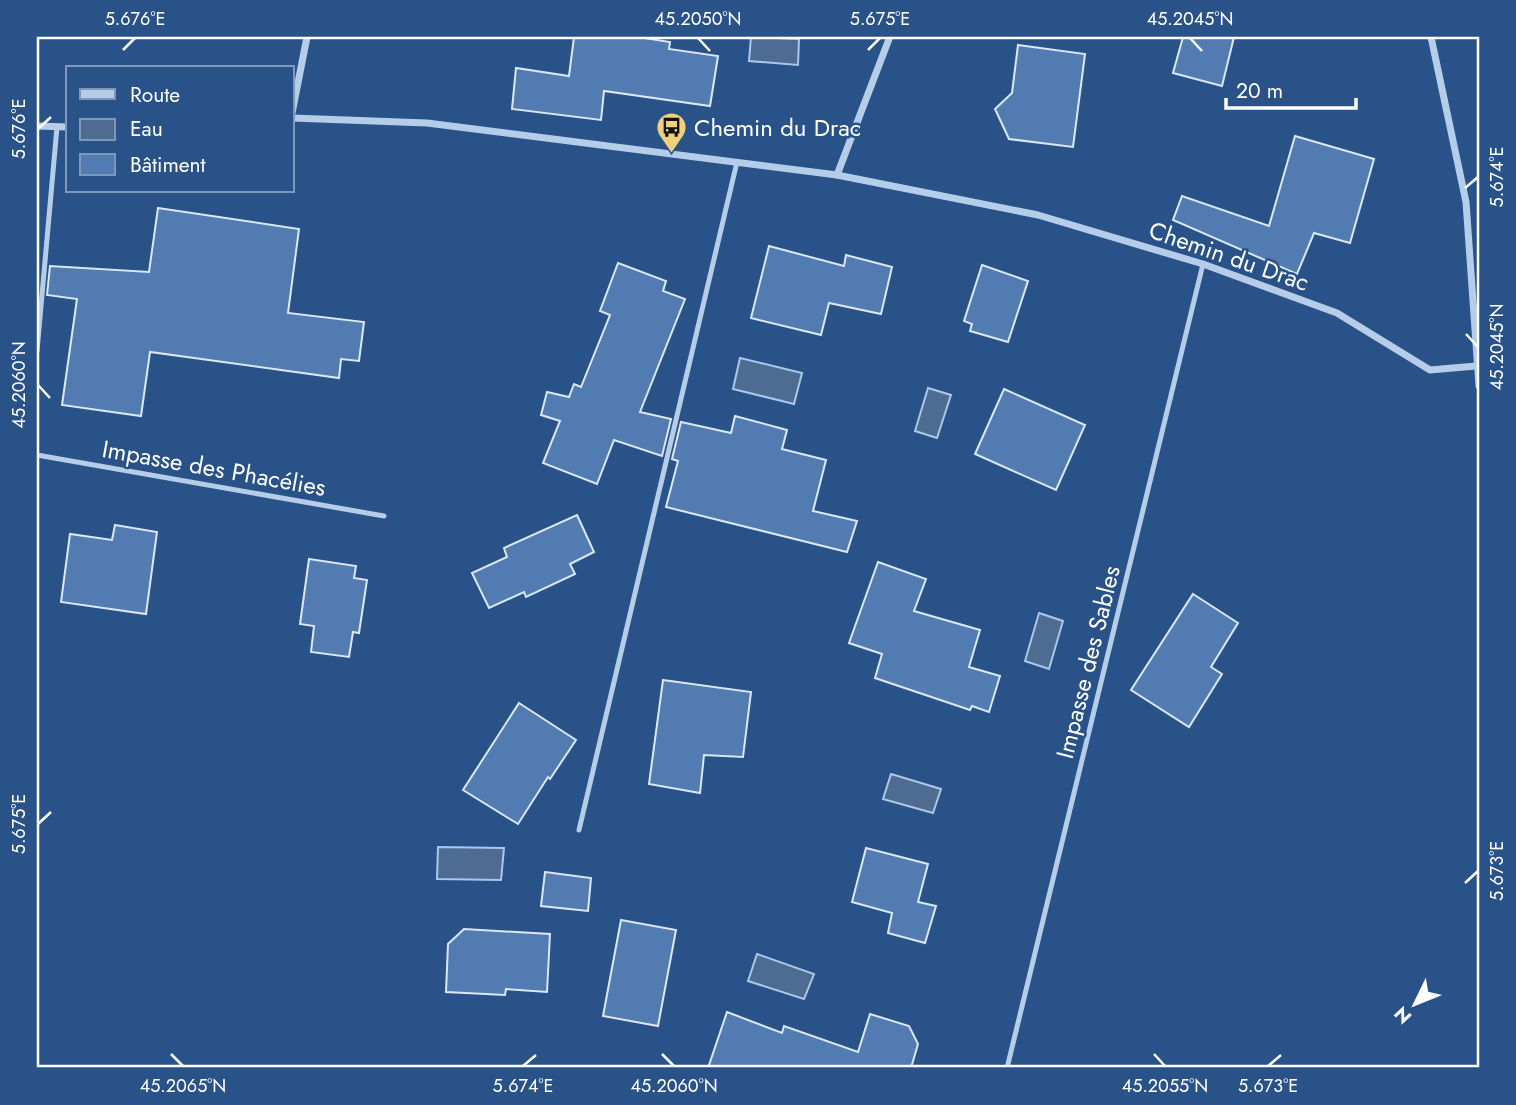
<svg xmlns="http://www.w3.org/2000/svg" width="1516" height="1105" font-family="Jost,sans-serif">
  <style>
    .water { fill: #4e6b92; stroke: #abc7e9; stroke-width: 2 }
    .building { fill: #517bb1; stroke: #dae7f7; stroke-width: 2 }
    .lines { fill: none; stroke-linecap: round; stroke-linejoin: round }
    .service { stroke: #b6cde9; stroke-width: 5 }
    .minor { stroke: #b6cde9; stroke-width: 7 }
    .ticks { fill: none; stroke: #fff; stroke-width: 2.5 }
    .labels { text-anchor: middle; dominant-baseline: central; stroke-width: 5; stroke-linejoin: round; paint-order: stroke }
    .poi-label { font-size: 24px; fill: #fff; stroke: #295289; text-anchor: start }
    .street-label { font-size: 24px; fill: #fff; stroke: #295289 }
    .neatline { fill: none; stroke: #fff; stroke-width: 2.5 }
    .ticks-label { font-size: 18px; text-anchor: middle; fill: #fff }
  </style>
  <rect width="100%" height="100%" fill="#295289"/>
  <g class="water">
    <polygon points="751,37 799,39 798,65 749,61"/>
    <polygon points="740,358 802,373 794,404 733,389"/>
    <polygon points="928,388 951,395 937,438 915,431"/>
    <polygon points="1039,613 1063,621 1049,669 1025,661"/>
    <polygon points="891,774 941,789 933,813 883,799"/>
    <polygon points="438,847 504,848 501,880 437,879"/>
    <polygon points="757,954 814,974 804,999 748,981"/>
  </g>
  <g class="building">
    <polygon points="574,37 638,37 670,42 669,49 718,56 710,106 604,91 601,120 512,109 516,68 569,76"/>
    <polygon points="1183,37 1234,37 1222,86 1173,73"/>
    <polygon points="1018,45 1085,54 1073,147 1009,139 995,109 1012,93"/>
    <polygon points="1295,136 1374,159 1350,243 1314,233 1297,274 1173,220 1182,196 1269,226"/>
    <polygon points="158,208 299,229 288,313 364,322 359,361 341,359 339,378 150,352 141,416 62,405 77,299 47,295 50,266 149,272"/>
    <polygon points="769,246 844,266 846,255 892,267 881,314 829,303 821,335 751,318"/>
    <polygon points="618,263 666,281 663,291 685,299 640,412 671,419 662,456 614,440 597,484 543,463 560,421 541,415 547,392 569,397 574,384 581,387 610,315 600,311"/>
    <polygon points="982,265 1028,281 1008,342 970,331 972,324 964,321"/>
    <polygon points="1004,389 1085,425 1056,490 975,454"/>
    <polygon points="735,416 787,430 782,449 826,460 813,511 857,521 847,552 666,507 678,461 672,459 681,422 731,433"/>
    <polygon points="577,515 594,552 570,564 575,574 526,597 524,592 489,608 472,573 507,557 504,548"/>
    <polygon points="115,525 157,532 146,614 61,602 70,534 112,540"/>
    <polygon points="309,559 356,566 354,578 367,580 359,633 353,632 349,657 311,652 314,626 300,624"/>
    <polygon points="878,562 926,579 914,611 980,630 969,667 1000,676 989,712 972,706 970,710 875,678 882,654 849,643"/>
    <polygon points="1193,594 1238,623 1211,667 1222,674 1189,727 1131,690"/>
    <polygon points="663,680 751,692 743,757 704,755 700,793 649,784"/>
    <polygon points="519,703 576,740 550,779 548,777 518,824 463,790"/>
    <polygon points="866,848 928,864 918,902 936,906 925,943 888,933 892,913 852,902"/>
    <polygon points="545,872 591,878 588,911 541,906"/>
    <polygon points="621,920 676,930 658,1026 603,1016"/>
    <polygon points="464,929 550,934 547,992 506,989 505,995 446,992 448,944"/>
    <polygon points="727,1012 782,1033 784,1026 858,1052 870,1014 909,1026 918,1044 911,1068 708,1068"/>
  </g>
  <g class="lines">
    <g class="service">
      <polyline points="37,351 57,127"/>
      <polyline points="37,455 384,516"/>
      <polyline points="579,830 737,162"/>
      <polyline points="1007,1068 1203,264"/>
    </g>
    <g class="minor">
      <polyline points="1431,37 1466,202 1479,386"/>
      <polyline points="292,113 307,37"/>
      <polyline points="292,118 427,123 837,175 1038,215 1203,264 1337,313 1430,370 1476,366"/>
      <polyline points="37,126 68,127"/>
      <polyline points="837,175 889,39"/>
    </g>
  </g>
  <path class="ticks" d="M698,38L710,51M1190,38L1202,51M123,50L135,38M868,50L880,38M38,129L51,117M1465,188L1478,177M1466,334L1478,347M38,385L50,398M38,824L51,812M1465,883L1478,871M171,1054L183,1066M662,1054L674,1066M1154,1054L1165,1066M523,1066L536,1055M1268,1066L1281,1055"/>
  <defs>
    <symbol id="bus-pin" viewBox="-11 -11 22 30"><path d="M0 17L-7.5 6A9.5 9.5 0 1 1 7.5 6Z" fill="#f0d07d" stroke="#295289"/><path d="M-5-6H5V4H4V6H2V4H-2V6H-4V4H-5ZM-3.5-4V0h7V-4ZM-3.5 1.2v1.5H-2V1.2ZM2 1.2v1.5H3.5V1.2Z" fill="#111"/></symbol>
  </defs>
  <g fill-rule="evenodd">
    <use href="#bus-pin" x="654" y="110" width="35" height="47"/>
  </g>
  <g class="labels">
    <g class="poi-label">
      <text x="694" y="127">Chemin du Drac</text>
    </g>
    <g class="street-label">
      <text transform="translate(1229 256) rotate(19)">Chemin du Drac</text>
      <text transform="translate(214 468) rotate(10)">Impasse des Phacélies</text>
      <text transform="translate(1088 662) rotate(-76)">Impasse des Sables</text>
    </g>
  </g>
  <rect width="1516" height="1105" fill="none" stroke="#295289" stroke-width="77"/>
  <rect x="66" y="66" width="228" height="126" fill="#295289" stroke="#7f97b8" stroke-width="2"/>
  <rect x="80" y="89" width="35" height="10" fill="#b6cde9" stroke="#7f97b8" stroke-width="2"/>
  <text x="130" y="102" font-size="21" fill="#ffffff">Route</text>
  <rect x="80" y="119" width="35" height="21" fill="#4e6b92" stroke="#7f97b8" stroke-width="2"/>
  <text x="130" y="136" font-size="21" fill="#ffffff">Eau</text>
  <rect x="80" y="154" width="35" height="21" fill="#517bb1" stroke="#7f97b8" stroke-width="2"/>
  <text x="130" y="172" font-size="21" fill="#ffffff">Bâtiment</text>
  <g transform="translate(1415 1004) rotate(227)" stroke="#295289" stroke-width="5" paint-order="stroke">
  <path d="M0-5L12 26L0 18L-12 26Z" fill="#ffffff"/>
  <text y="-10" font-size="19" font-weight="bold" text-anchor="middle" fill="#ffffff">N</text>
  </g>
  <path d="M1226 98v10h130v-10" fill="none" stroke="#ffffff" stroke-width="3.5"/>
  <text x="1236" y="98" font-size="21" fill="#ffffff" stroke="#295289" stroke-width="5" paint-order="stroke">20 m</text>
  <rect x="38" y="38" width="1440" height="1028" class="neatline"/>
  <g class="ticks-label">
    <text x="135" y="25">5.676°E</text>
    <text x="698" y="25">45.2050°N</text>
    <text x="880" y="25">5.675°E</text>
    <text x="1190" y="25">45.2045°N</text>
    <text transform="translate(19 129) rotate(-90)" y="6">5.676°E</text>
    <text transform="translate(1497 177) rotate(-90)" y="6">5.674°E</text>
    <text transform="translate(1497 347) rotate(-90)" y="6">45.2045°N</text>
    <text transform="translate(19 385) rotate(-90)" y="6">45.2060°N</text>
    <text transform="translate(19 824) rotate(-90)" y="6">5.675°E</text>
    <text transform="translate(1497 871) rotate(-90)" y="6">5.673°E</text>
    <text x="183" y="1092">45.2065°N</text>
    <text x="523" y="1092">5.674°E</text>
    <text x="674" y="1092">45.2060°N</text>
    <text x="1165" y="1092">45.2055°N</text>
    <text x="1268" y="1092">5.673°E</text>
  </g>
</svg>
